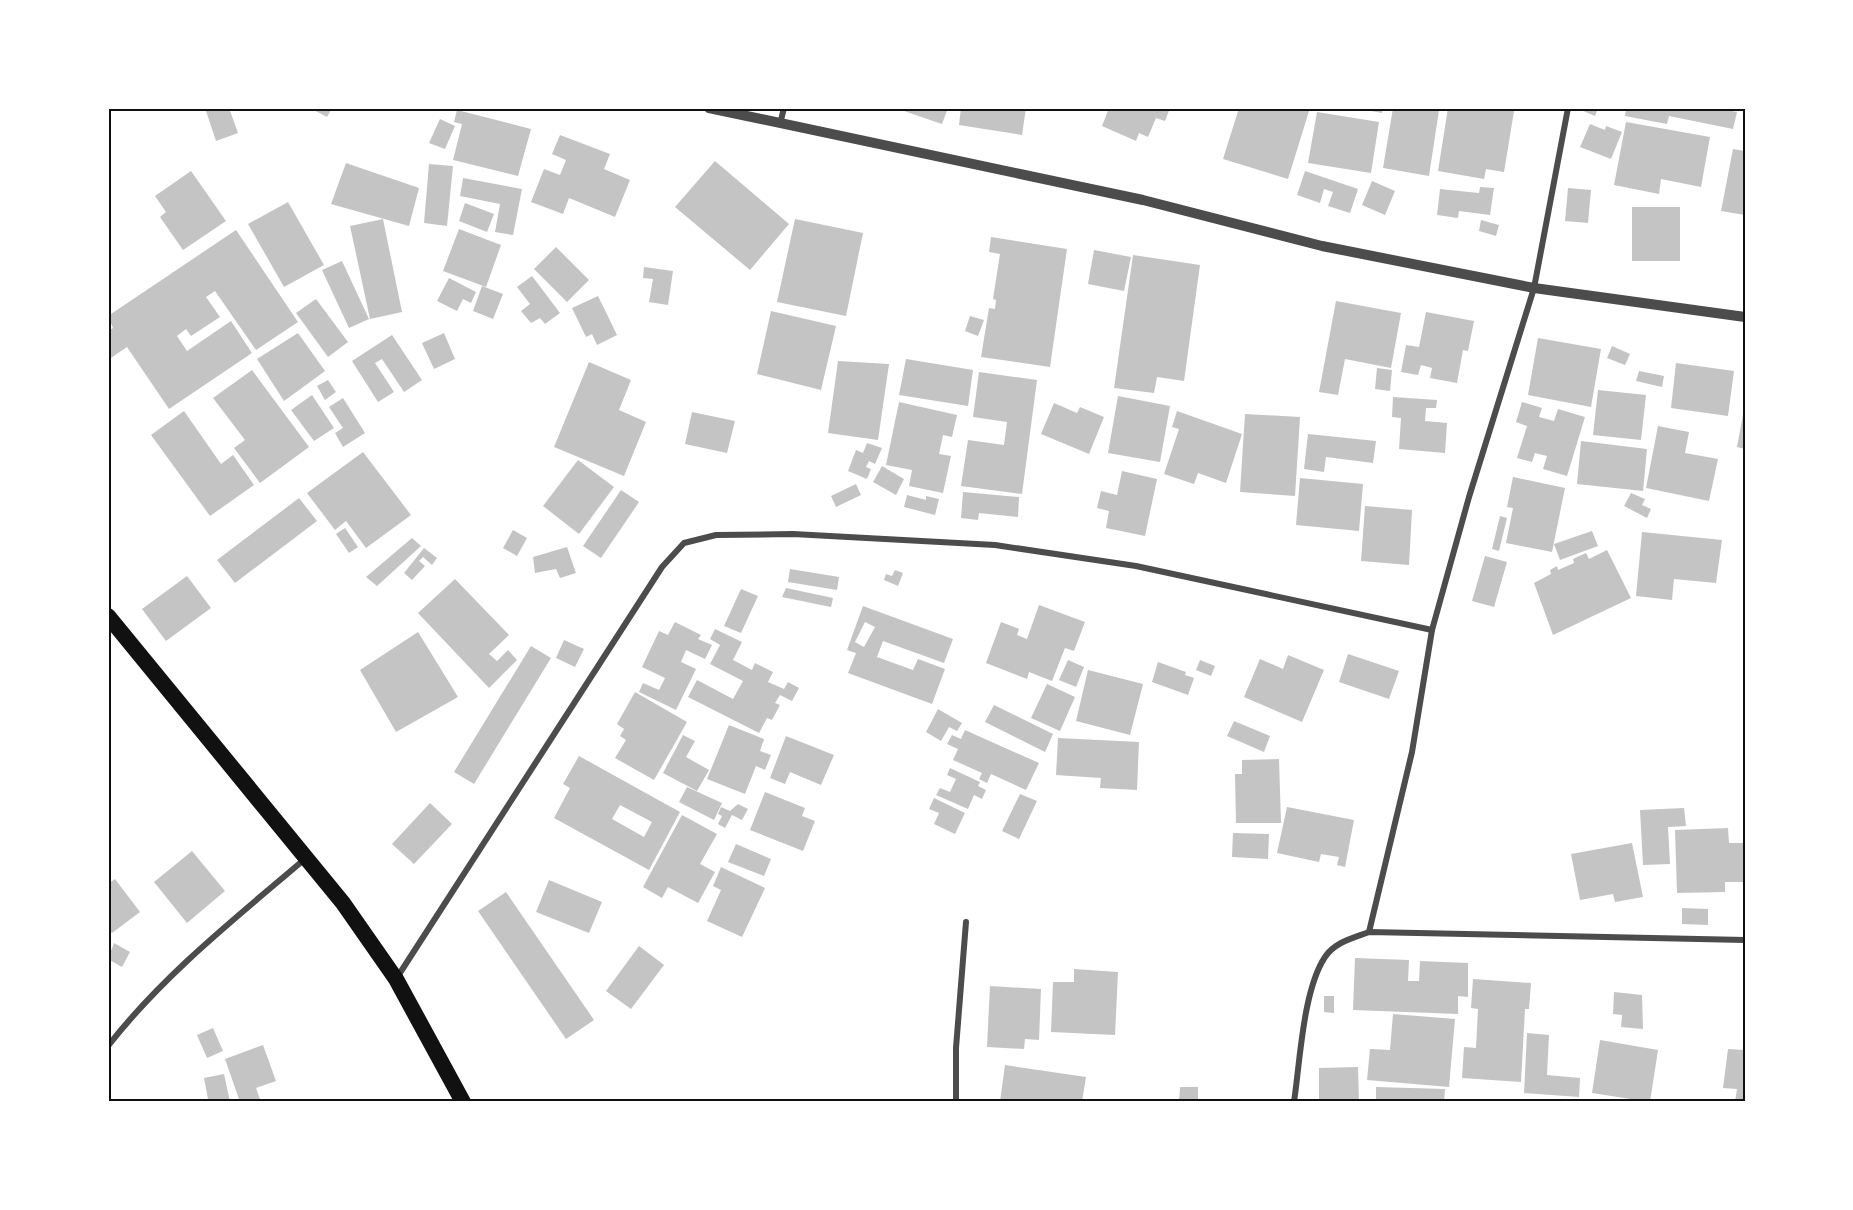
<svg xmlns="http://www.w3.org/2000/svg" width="1853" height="1210" font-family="Roboto,sans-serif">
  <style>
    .building { fill: #c4c4c4; fill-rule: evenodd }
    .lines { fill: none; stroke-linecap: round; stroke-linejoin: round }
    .minor { stroke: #4c4c4c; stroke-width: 6 }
    .tertiary { stroke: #4c4c4c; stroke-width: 10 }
    .trunk { stroke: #111; stroke-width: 16 }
    .neatline { fill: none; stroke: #111; stroke-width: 2 }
  </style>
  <rect width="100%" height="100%" fill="#fff"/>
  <g class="building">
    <polygon points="205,108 229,108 238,133 216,141"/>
    <polygon points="310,108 332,108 327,117"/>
    <polygon points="906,108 948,108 942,124 904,111"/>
    <polygon points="961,108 1026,108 1022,135 959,125"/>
    <polygon points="1109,108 1170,108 1165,121 1156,118 1148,137 1139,133 1136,141 1102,126"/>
    <polygon points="1239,108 1310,108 1288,179 1223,159"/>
    <polygon points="1366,108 1383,108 1382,113 1366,110"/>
    <polygon points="1393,108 1439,110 1429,176 1383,168"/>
    <polygon points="1448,108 1497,108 1514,111 1504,172 1486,169 1484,179 1438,171"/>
    <polygon points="1582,108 1598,108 1595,116 1581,110"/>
    <polygon points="1626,108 1718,108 1737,112 1733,129 1669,116 1667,124 1625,116"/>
    <polygon points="457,110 531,129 518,176 453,160 462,124 454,122"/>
    <polygon points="1317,112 1379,122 1371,173 1308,163"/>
    <polygon points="440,119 455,126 445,149 429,143"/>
    <polygon points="1626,122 1710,137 1701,187 1661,179 1659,194 1614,185"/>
    <polygon points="1590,124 1605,130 1606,126 1622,132 1611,159 1580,147"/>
    <polygon points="560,135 610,154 604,169 630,180 615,217 569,198 563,214 531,202 544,169 560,175 566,160 552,154"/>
    <polygon points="1733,149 1745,151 1745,215 1721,211"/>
    <polygon points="715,161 789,224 750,270 675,207"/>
    <polygon points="346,163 419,188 409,226 331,204"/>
    <polygon points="429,164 453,166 447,226 424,223"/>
    <polygon points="191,171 226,221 183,250 160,217 166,212 155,196"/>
    <polygon points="1305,171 1358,189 1350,213 1328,206 1333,192 1324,189 1320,203 1297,195"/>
    <polygon points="463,178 522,189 513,235 495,232 500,204 460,196"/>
    <polygon points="1372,181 1395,191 1385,215 1362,205"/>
    <polygon points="1480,187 1494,188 1490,215 1459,211 1458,218 1437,215 1440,189 1479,193"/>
    <polygon points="1568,188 1591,190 1588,223 1565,221"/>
    <polygon points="288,202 324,265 284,287 248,224"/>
    <polygon points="465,203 494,214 487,232 459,221"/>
    <rect x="1632" y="207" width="48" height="54"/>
    <polygon points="383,219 402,312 370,319 350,226"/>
    <polygon points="795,219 863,233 846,316 777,302"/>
    <polygon points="1481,220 1499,225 1496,236 1479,231"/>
    <polygon points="459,229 501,245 486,287 443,271"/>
    <polygon points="236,230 298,322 256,350 215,291 206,297 220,317 191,336 186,329 177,336 187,351 231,321 252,353 169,409 127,347 108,360 108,331 113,328 108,316"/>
    <polygon points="991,237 1067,249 1050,367 981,357 989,308 995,309 996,300 993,299 1000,254 989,252"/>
    <polygon points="556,247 589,280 567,302 534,269"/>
    <polygon points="1094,250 1131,257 1124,291 1088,284"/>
    <polygon points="1133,255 1200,265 1184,381 1157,377 1154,393 1114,388"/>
    <polygon points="342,261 369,319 349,328 322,270"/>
    <polygon points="644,267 673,271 668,305 649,302 653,279 643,278"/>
    <polygon points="532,276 560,313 545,324 540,318 531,323 521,311 530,304 517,287"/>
    <polygon points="449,278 476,292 471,303 463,299 457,311 437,301"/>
    <polygon points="482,286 503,294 493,319 473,311"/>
    <polygon points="598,296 617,335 597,345 592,334 586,337 572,308"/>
    <polygon points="316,299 348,342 328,357 296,313"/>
    <polygon points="1336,301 1401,313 1391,368 1345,359 1338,395 1319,392"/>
    <polygon points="771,311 836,326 821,390 757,374"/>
    <polygon points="1426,312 1474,321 1468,351 1463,350 1457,383 1430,378 1432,368 1421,365 1418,375 1401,372 1406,345 1419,347"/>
    <polygon points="970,316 984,320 978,336 965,331"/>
    <polygon points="298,333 325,371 284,401 257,359"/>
    <polygon points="444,333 455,359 434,369 422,343"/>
    <polygon points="392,335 422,380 404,392 382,359 375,363 394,392 378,402 352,361"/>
    <polygon points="1538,338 1601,349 1591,407 1528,395"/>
    <polygon points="1612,346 1630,354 1625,365 1607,358"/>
    <polygon points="906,359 973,370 968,406 899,395"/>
    <polygon points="838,361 889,364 878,440 828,433"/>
    <polygon points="589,362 631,380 619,410 646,422 624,476 554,447"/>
    <polygon points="1676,363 1734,371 1728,416 1671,408"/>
    <polygon points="1377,368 1392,370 1390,391 1375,389"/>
    <polygon points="252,370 309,447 260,483 234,448 245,440 213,398"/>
    <polygon points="1639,371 1664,376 1662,387 1636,381"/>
    <polygon points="979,372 1037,380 1022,494 961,486 968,440 1004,445 1007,422 973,417"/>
    <polygon points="328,380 336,392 325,400 317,386"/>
    <polygon points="1598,390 1646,395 1641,440 1593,435"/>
    <polygon points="312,395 334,428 314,441 291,410"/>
    <polygon points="1118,396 1170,406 1160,462 1108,453"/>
    <polygon points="1393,397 1437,400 1436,408 1426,408 1425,421 1447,423 1445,453 1399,449 1401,418 1392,417"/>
    <polygon points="343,398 365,433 343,447 335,433 343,428 329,407"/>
    <polygon points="899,402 957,415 952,437 943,435 939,454 951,456 943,493 909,486 912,470 886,465"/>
    <polygon points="1522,402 1542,408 1539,417 1554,421 1558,409 1585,417 1567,476 1543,469 1547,456 1535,453 1532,462 1517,458 1527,426 1516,422"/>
    <polygon points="1054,403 1077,413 1080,407 1104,417 1089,454 1041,434"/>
    <polygon points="1744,409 1745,409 1745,449 1737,447"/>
    <polygon points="184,411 221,464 233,455 254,485 210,516 151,435"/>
    <polygon points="1177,411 1242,434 1226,483 1198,473 1194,484 1164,474 1179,429 1172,427"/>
    <polygon points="692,412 735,421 727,453 685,444"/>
    <polygon points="1245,414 1300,417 1295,496 1240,492"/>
    <polygon points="1658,426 1689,432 1685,453 1718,459 1709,501 1646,488"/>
    <polygon points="1308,434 1376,441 1373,463 1326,457 1324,472 1304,469"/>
    <polygon points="1581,441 1647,449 1643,491 1577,484"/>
    <polygon points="867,443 882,448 875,464 869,461 866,467 871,469 867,479 848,471 856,450 863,453"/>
    <polygon points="363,452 411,515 366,548 346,521 335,530 307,493"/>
    <polygon points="578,460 614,487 579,534 543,506"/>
    <polygon points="882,466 904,479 896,495 873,482"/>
    <polygon points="1122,471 1157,479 1145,536 1106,528 1109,511 1097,508 1101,491 1117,495"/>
    <polygon points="1513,477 1565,488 1552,552 1506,543 1513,508 1507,507"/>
    <polygon points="1300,478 1363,484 1359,531 1296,525"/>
    <polygon points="856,484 861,495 836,507 831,496"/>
    <polygon points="621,490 639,502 601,558 583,546"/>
    <polygon points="963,492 1019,497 1018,517 979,513 978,520 961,518"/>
    <polygon points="1631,493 1645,499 1642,505 1651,509 1647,518 1624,506"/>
    <polygon points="907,495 926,500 926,496 939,499 935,515 904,507"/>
    <polygon points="299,498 317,521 235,583 217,560"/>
    <polygon points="1365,506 1412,510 1409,565 1361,561"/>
    <polygon points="1500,516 1507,518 1499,551 1492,549"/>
    <polygon points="345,528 358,547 349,553 336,534"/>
    <polygon points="513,530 527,538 517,556 503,548"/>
    <polygon points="1592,531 1598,546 1560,560 1554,544"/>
    <polygon points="1642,532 1722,540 1716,583 1674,579 1672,600 1636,596"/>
    <polygon points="412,538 421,546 377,586 366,577"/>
    <polygon points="567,547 576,573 560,578 556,569 535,573 533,557"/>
    <polygon points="424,548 437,558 432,565 423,557 419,561 425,566 412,580 404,573"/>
    <polygon points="1607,550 1631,598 1553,635 1534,583 1551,574 1550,570 1557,566 1558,570 1574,563 1573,559 1586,553 1589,559"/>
    <polygon points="1485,556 1507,562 1494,607 1472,601"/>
    <polygon points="790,569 839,577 837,590 788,582"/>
    <polygon points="895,570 903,573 898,586 884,580 886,574 892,576"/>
    <polygon points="187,576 211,608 166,641 142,609"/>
    <polygon points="455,579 509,635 489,654 497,661 508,650 517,660 489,688 418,613"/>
    <polygon points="786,588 833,598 831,607 782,597"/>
    <polygon points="741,589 758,596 741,633 724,626"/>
    <polygon points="1039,605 1085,622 1074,651 1065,648 1052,681 1029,672 1027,679 986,663 1001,622 1019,629 1017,635 1027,639"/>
    <path d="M863,606L953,639L944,663L883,641L877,657L913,670L918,659L945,669L932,704L848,673L856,653L847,650ZM865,622L875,627L864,647L855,642Z"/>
    <polygon points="675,622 701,635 698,639 712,645 705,659 686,650 681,662 696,669 676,710 639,692 643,683 659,690 665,678 642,667 659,631 668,635"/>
    <polygon points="715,629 742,642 733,660 752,670 755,663 773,672 768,682 784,689 788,682 799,688 792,701 780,695 775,703 780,705 772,720 767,718 759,733 688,697 697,680 733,699 743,681 710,664 720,645 710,639"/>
    <polygon points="418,632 458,697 396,732 360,670"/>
    <polygon points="564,640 584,649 575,667 556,658"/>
    <polygon points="531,646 551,658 474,784 454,772"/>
    <polygon points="1348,654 1399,671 1389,699 1339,682"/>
    <polygon points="1288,655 1324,670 1302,722 1244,697 1260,659 1283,669"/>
    <polygon points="1068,660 1084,667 1076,687 1059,680"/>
    <polygon points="1200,660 1215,666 1211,676 1196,670"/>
    <polygon points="1158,662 1186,672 1185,675 1194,678 1188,695 1152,682"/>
    <polygon points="1088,670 1143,684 1130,735 1076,721"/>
    <polygon points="1047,684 1075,697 1060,731 1031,718"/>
    <polygon points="635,692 687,722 654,780 615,758 626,740 620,736 624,729 617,724"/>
    <polygon points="994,705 1053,734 1045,752 985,722"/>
    <polygon points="938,709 962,723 957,731 949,727 941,741 926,732"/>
    <polygon points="1234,721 1270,736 1264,752 1227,736"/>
    <polygon points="729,725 764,739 760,751 771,755 765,770 756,766 745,794 707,779"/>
    <polygon points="965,730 1039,763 1026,790 991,774 987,783 979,779 982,773 953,760 958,749 947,744 952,735 961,739"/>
    <polygon points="683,735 695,741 686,757 709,770 697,791 663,773"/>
    <polygon points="786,736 834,755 821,785 790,772 785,784 770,778"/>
    <polygon points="1058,738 1139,742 1137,790 1100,788 1101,778 1056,775"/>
    <path d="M579,756L680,812L649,870L554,818L570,788L563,784ZM620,805L652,822L644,837L612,819Z"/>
    <polygon points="1279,759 1281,823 1236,823 1235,774 1242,774 1242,760"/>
    <polygon points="950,768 980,782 978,786 986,790 982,799 974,795 968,809 936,795 940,788 950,792 956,779 947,775"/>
    <polygon points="687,787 722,803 714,820 679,802"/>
    <polygon points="765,792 805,808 802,816 815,821 803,851 750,830"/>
    <polygon points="1020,794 1037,801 1019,839 1002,831"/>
    <polygon points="934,798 965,813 955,834 934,824 939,813 929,809"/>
    <polygon points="430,803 452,824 414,864 392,844"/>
    <polygon points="738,804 748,809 742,820 732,815 725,828 718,824 722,816 718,814 721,807 730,811"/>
    <polygon points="1287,807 1354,820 1345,867 1337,865 1339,857 1321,854 1319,862 1277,853"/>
    <polygon points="1684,808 1686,826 1668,827 1670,864 1643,865 1640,810"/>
    <polygon points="682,815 717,834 700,864 715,872 698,903 668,887 662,898 643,887"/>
    <polygon points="1728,828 1729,843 1744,843 1745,882 1725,882 1725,892 1677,893 1675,830"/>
    <polygon points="1233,833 1269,834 1268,859 1232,857"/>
    <polygon points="1632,843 1643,897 1615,902 1613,894 1580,900 1571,854"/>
    <polygon points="736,844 771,859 764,876 728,862"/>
    <polygon points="192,851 225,891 187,923 154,882"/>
    <polygon points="721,867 765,888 742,937 707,921 721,890 713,886"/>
    <polygon points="115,879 140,912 112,933 108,929 108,884"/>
    <polygon points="549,880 602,902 589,933 536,912"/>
    <polygon points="506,892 594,1020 566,1039 478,911"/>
    <polygon points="1682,908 1708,909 1708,925 1682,924"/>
    <polygon points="114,943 130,952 122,967 108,959"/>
    <polygon points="639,946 664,965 631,1009 606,991"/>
    <polygon points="1355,958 1409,960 1408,981 1419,981 1420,961 1468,963 1468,997 1458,996 1458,1014 1353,1010"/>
    <polygon points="1074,969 1118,972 1115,1035 1051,1032 1053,982 1074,982"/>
    <polygon points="1473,979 1531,983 1529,1009 1525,1009 1521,1082 1462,1078 1464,1047 1476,1048 1478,1009 1471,1008"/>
    <polygon points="990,986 1041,989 1039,1040 1025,1039 1024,1049 987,1047"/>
    <polygon points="1614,992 1642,995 1643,1029 1621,1027 1622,1015 1613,1014"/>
    <polygon points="1324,996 1334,996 1334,1013 1324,1012"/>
    <polygon points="1393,1014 1455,1019 1449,1087 1367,1080 1370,1049 1390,1050"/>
    <polygon points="213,1028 223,1051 207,1058 197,1035"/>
    <polygon points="1527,1033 1549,1035 1547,1075 1580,1078 1579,1097 1524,1093"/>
    <polygon points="1600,1040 1658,1050 1650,1102 1592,1093"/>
    <polygon points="263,1045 276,1081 256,1088 261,1102 240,1102 225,1059"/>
    <polygon points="1728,1049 1745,1050 1745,1102 1735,1102 1737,1089 1723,1088"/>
    <polygon points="1005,1065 1086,1077 1082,1102 1000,1102"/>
    <polygon points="1358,1067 1359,1102 1319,1102 1319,1068"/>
    <polygon points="224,1074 230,1102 197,1102 208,1099 204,1078"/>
    <polygon points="1180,1087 1198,1087 1198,1102 1179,1102"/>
    <polygon points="1376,1087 1445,1089 1444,1102 1376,1102"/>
  </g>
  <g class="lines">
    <g class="minor">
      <polyline points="780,124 784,108"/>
      <polyline points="1369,932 1412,752 1432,630 1469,497 1534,288 1568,108"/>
      <polyline points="398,976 662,567 684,543 716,535 793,534 995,545 1136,566 1432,630"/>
      <path d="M108,1046C164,974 237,917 306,858"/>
      <polyline points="956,1102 956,1048 966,922"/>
      <path d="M1294,1102C1300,1062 1303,990 1325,957C1335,942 1353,938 1369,932L1745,940"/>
    </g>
    <polyline class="tertiary" points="709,108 1143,200 1322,246 1534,288 1745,317"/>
    <polyline class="trunk" points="108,616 343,903 396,979 463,1102"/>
  </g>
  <rect width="1853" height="1210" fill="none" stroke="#ffffff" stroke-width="219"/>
  <rect x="110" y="110" width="1634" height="990" class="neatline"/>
</svg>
